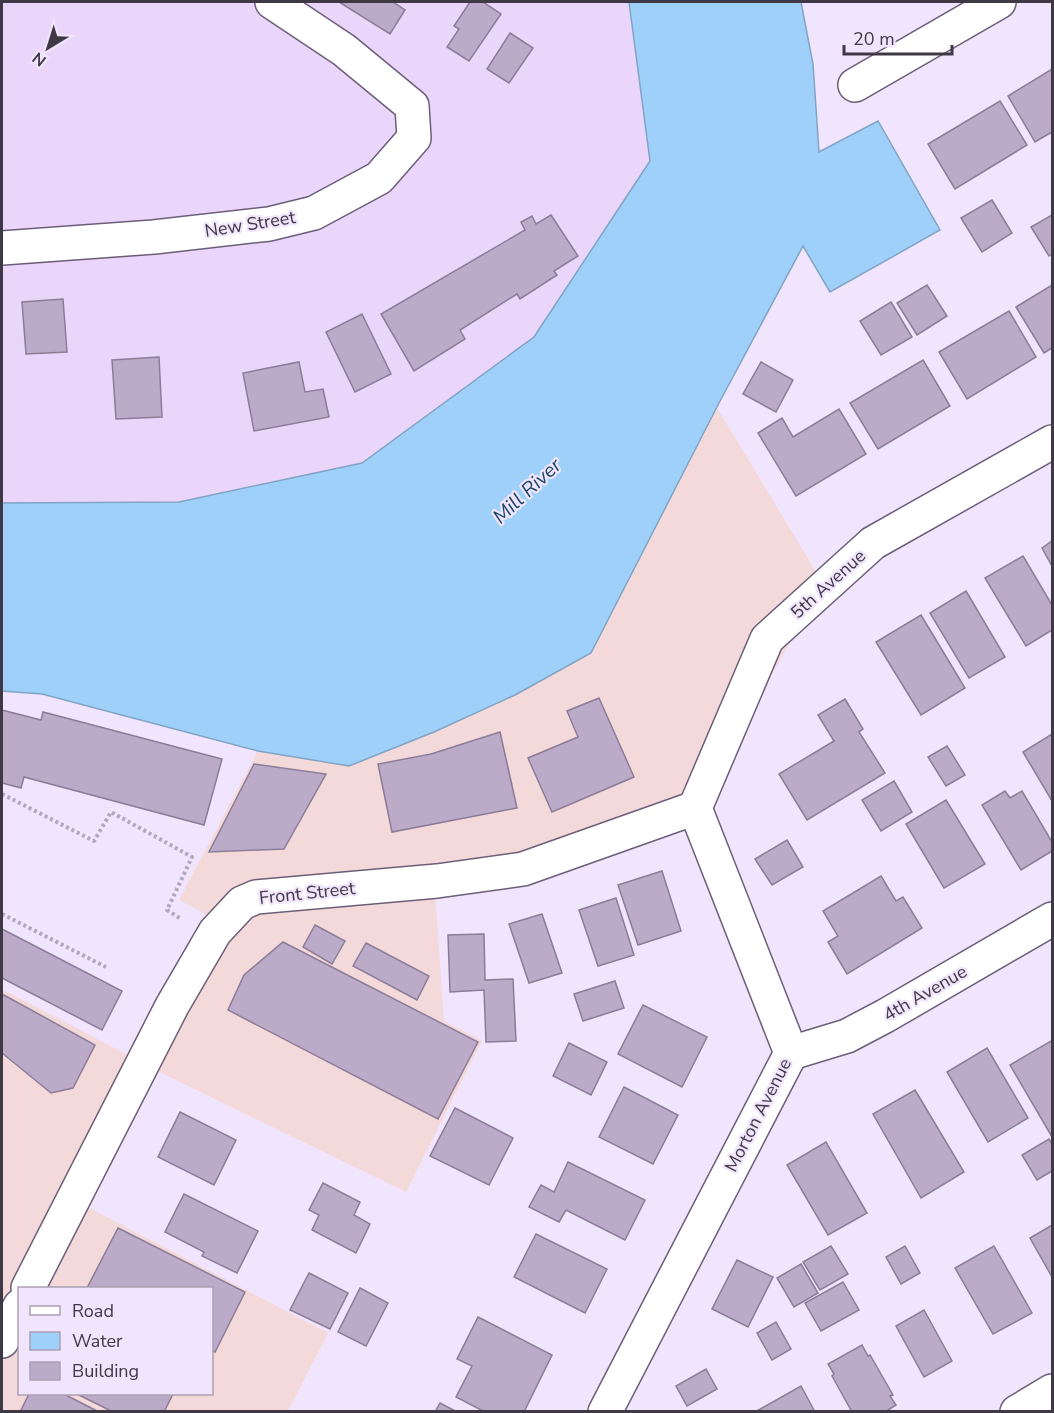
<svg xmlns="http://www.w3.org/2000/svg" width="1054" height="1413" font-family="'Nunito Sans',sans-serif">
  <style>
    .commercial { fill: #f4d9da; fill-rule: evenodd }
    .built { fill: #ead6fb }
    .water { fill: #9fd0f9; stroke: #82a3c3; stroke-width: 1.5 }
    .building { fill: #bbabc8; stroke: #8b7c98; stroke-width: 1.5 }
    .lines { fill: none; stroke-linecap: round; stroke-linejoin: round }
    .minor-casing { stroke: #6c5e79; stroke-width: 36 }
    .path { stroke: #b2a8bc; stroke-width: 4; stroke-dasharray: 3 3; stroke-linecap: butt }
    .minor { stroke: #fff; stroke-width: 33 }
    .labels { text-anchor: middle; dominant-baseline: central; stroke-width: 4.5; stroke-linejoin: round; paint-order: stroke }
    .street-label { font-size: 18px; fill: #3f3945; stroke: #f1e4fd }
    .water-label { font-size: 20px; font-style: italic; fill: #194668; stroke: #f1e4fd }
  </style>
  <rect width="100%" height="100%" fill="#f1e4fd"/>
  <path class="commercial" d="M717,408L824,585L713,774L641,822L434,879L444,1021L482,1041L406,1192L139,1062L80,1203L328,1333L288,1411H2V989L139,1061L216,920L179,900L258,751L349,766L591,653ZM20,1288H212V1394H20Z"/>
  <polygon class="built" points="2,2 629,2 650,161 534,337 362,463 179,502 2,503"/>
  <polygon class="water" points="629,2 801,2 813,64 819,152 878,121 940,230 830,292 803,246 719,403 591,653 515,695 434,732 349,766 258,751 42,694 2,691 2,503 179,502 362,463 534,337 650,161"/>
  <g class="building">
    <polygon points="339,2 393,2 405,10 390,34"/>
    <polygon points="470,2 483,2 501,14 469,61 447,47 459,29 454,26"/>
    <polygon points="510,33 533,48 509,83 487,69"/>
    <polygon points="1052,69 1052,132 1035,142 1008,96"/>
    <polygon points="1000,101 1027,145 955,189 928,144"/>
    <polygon points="992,200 1012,233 982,252 961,218"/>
    <polygon points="551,215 578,256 554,271 557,275 520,299 517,294 460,330 465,339 414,371 381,314 525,230 521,222 532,216 536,224"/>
    <polygon points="1052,215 1052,254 1049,256 1031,227"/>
    <polygon points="927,285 947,316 917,335 897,303"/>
    <polygon points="1052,285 1052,348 1044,353 1016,307"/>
    <polygon points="63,299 67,352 26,354 22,302"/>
    <polygon points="891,302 912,337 881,355 860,321"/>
    <polygon points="1009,311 1036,357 967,399 939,352"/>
    <polygon points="362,314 391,374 355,392 326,332"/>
    <polygon points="159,357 162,417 116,419 112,360"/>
    <polygon points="923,360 950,406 878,449 850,403"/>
    <polygon points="299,362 305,392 323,389 329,417 254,431 243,373"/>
    <polygon points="761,362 793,380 776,412 743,394"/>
    <polygon points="839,409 866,454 796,496 758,433 782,418 793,437"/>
    <polygon points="1052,541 1052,566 1042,548"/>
    <polygon points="1023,556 1052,605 1052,630 1026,646 985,578"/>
    <polygon points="966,591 1005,657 969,678 930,613"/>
    <polygon points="921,615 965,688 921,715 876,642"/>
    <polygon points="599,698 634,777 552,812 528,758 578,737 567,711"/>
    <polygon points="845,699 863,729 859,732 885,773 807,820 779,774 834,741 818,715"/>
    <polygon points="2,710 41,720 43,712 222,759 204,825 24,777 21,788 2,783"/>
    <polygon points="500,732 517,808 392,832 378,764 431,754"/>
    <polygon points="1052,734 1052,801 1023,752"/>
    <polygon points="947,746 965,775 946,786 928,757"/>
    <polygon points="254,764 326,774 284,849 209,852"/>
    <polygon points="894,781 912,812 881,831 862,800"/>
    <polygon points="1005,791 1010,798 1022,791 1052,842 1052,851 1021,870 982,805"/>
    <polygon points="946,800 985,864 944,888 906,824"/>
    <polygon points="787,840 803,867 772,885 755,859"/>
    <polygon points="662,871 681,931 638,945 618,885"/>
    <polygon points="881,876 896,901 903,897 922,928 847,974 828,942 838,936 823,911"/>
    <polygon points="616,898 634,955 598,966 579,910"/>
    <polygon points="542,914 562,973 529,983 509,924"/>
    <polygon points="315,925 345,941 332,964 303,947"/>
    <polygon points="2,929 122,991 102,1030 2,978"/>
    <polygon points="484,934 485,980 513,979 516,1041 486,1042 484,990 450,992 448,935"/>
    <polygon points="283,942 478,1042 438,1119 228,1010 244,975"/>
    <polygon points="366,943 429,976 417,1000 353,966"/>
    <polygon points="615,981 624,1008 583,1021 574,994"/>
    <polygon points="2,994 95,1045 73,1088 51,1093 2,1053"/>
    <polygon points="643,1005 707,1037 682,1087 618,1054"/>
    <polygon points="1051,1041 1052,1044 1052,1137 1010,1065"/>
    <polygon points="569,1043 607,1062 591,1095 553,1076"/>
    <polygon points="987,1048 1028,1118 988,1142 947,1072"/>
    <polygon points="624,1087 678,1115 653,1164 599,1137"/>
    <polygon points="915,1090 964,1172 921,1198 873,1114"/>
    <polygon points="455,1108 513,1138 489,1185 430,1156"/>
    <polygon points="180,1112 236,1140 214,1185 158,1157"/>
    <polygon points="1049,1139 1052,1144 1052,1171 1037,1180 1022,1155"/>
    <polygon points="826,1142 867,1213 828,1235 787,1165"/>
    <polygon points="568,1162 645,1200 625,1240 566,1210 559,1222 529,1207 541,1185 554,1192"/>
    <polygon points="323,1183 360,1202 354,1215 370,1224 356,1253 312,1230 319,1215 309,1210"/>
    <polygon points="184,1194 258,1231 237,1273 202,1256 204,1252 165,1232"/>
    <polygon points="1052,1225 1052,1277 1030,1238"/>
    <polygon points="118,1228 245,1292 215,1352 212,1351 212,1288 87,1288"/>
    <polygon points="536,1234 607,1269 585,1313 514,1277"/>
    <polygon points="831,1246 848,1274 820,1290 803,1262"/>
    <polygon points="905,1246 920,1273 901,1284 886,1257"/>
    <polygon points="994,1246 1032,1313 993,1334 955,1268"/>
    <polygon points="737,1260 773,1277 748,1327 712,1309"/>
    <polygon points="801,1264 818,1293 794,1307 777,1278"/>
    <polygon points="309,1273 348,1293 330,1329 290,1310"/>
    <polygon points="843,1282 859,1310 821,1331 805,1303"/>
    <polygon points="360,1288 388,1303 366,1346 338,1332"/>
    <polygon points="924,1310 952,1361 924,1377 896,1326"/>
    <polygon points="478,1317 552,1355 524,1412 485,1412 456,1397 472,1366 457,1359"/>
    <polygon points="776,1322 791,1349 772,1360 757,1333"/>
    <polygon points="862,1345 868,1356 870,1355 893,1395 890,1396 896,1405 885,1412 852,1412 832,1376 834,1374 828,1364"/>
    <polygon points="706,1369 717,1389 687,1406 676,1386"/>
    <polygon points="801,1386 815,1412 755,1412"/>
    <polygon points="29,1394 64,1394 99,1412 20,1412"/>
    <polygon points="77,1394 173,1394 164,1412 113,1412"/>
    <polygon points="440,1403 457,1412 435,1412"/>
  </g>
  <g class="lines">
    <defs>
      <g id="minor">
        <polyline points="855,85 999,2"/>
        <polyline points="2,248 154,237 269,224 314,213 379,178 414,138 412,106 344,50 272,2"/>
        <polyline points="695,808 767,639 873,543 1052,442"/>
        <polyline points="791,1053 847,1036 885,1016 1052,919"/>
        <polyline points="28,1288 172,1006 215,932 242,903 256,897 437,881 523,869 695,808"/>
        <polyline points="2,1341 20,1306"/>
        <polyline points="605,1412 791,1053 695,808"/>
        <polyline points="1017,1412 1052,1391"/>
      </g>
    </defs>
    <use href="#minor" class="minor-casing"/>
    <g class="path">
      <polyline points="2,794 94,841 111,812 192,857 167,910 181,919"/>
      <polyline points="2,914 106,967"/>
    </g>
    <use href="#minor" class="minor"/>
  </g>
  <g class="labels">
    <g class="street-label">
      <text transform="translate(250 224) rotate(-9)">New Street</text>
      <text transform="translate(828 584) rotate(-42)">5th Avenue</text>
      <text transform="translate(307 893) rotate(-6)">Front Street</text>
      <text transform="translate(925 993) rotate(-30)">4th Avenue</text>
      <text transform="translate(758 1115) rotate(-63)">Morton Avenue</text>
    </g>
    <g class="water-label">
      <text transform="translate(527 491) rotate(-43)">Mill River</text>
    </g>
  </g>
  <rect width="1054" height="1413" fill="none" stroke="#3f3945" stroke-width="6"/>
  <rect x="18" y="1287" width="195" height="108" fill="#f1e4fd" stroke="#aaa0b3" stroke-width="1.5"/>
  <rect x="30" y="1306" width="30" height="9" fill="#ffffff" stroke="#aaa0b3" stroke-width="1.5"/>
  <text x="72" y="1317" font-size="18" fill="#3f3945">Road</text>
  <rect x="30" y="1332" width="30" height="18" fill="#9fd0f9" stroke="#aaa0b3" stroke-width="1.5"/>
  <text x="72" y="1347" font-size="18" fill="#3f3945">Water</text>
  <rect x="30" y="1362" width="30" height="18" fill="#bbabc8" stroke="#aaa0b3" stroke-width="1.5"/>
  <text x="72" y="1377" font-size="18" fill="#3f3945">Building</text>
  <g transform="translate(48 48) rotate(218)" stroke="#f1e4fd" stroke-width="4.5" paint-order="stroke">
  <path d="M0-4.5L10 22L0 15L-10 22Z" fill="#3f3945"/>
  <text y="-9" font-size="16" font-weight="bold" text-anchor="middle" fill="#3f3945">N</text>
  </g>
  <path d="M844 45v9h108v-9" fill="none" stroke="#3f3945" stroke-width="3"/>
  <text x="853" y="45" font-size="18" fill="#3f3945" stroke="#f1e4fd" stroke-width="4.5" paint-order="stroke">20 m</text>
</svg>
